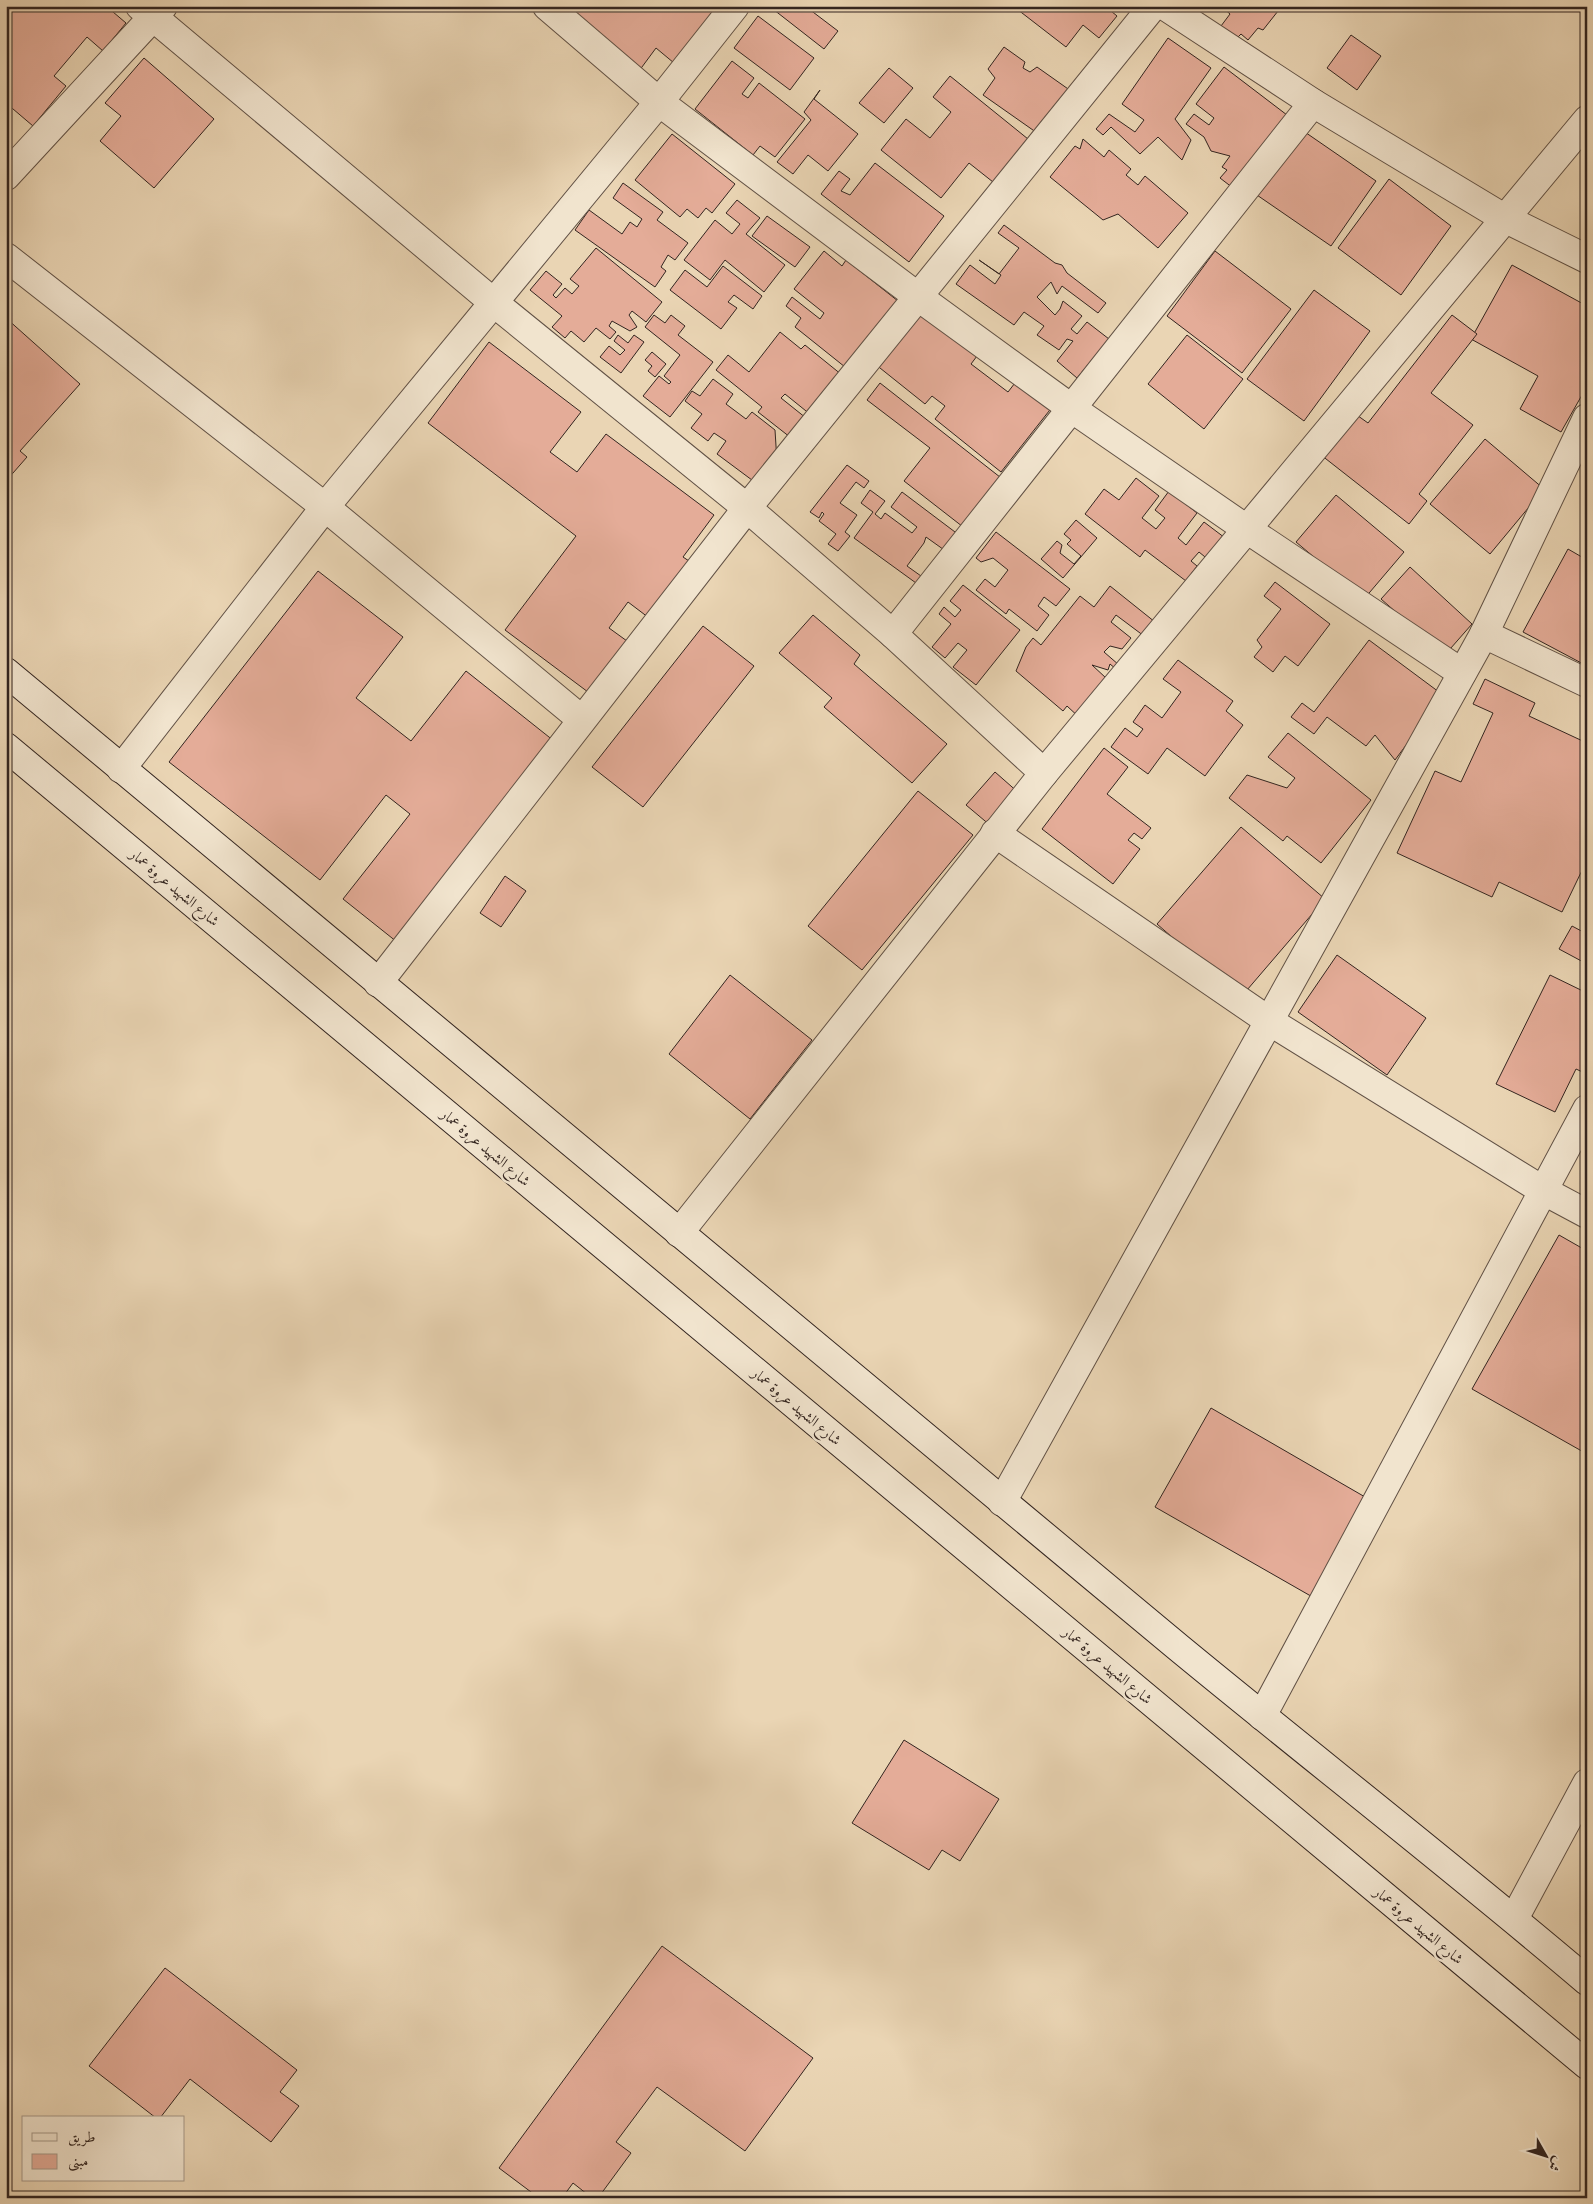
<svg xmlns="http://www.w3.org/2000/svg" width="1593" height="2204" font-family="'Gentium Book Plus',Amiri,serif">
  <style>
    .building { fill: #e4ac98; stroke: #332520 }
    .lines { fill: none; stroke-linecap: round; stroke-linejoin: round }
    .street-casing { stroke: #615145; stroke-width: 30 }
    .secondary-casing { stroke: #332520; stroke-width: 30 }
    .street { stroke: #f1e4ce; stroke-width: 28 }
    .secondary { stroke: #f1e4ce; stroke-width: 28 }
    .labels { text-anchor: middle; dominant-baseline: central; stroke-width: 5; stroke-linejoin: round; paint-order: stroke }
    .street-label { font-size: 15px; fill: #332520; stroke: #f1e4ce }
  </style>
  <rect width="100%" height="100%" fill="#ead5b4"/>
  <filter id="stains"><feTurbulence type="fractalNoise" baseFrequency=".004" numOctaves="4"/><feColorMatrix values="0 0 0 0 .2 0 0 0 0 .09 0 0 0 0 .02 0 0 0 .5 -.17"/></filter>
  <radialGradient id="worn" r=".72"><stop offset=".6" stop-color="#630" stop-opacity="0"/><stop offset="1" stop-color="#630" stop-opacity=".3"/></radialGradient>
  <g class="building">
    <polygon points="6,6 106,6 126,23 103,51 87,37 54,76 66,86 33,126 6,103"/>
    <polygon points="560,6 720,6 674,63 656,48 639,71"/>
    <polygon points="769,6 805,6 838,31 824,49"/>
    <polygon points="1013,6 1105,6 1117,16 1099,38 1083,25 1066,47"/>
    <polygon points="1221,6 1282,6 1263,30 1258,28 1248,40 1241,34 1237,38 1221,26 1230,14"/>
    <polygon points="758,16 814,58 790,90 734,48"/>
    <polygon points="1351,35 1381,56 1357,90 1327,68"/>
    <polygon points="1168,38 1211,68 1175,119 1191,140 1182,160 1158,137 1140,154 1111,127 1103,135 1096,129 1109,114 1135,132 1144,120 1122,104"/>
    <polygon points="1004,47 1025,62 1023,68 1030,72 1037,67 1071,91 1040,135 983,95 995,78 988,69"/>
    <polygon points="144,58 214,119 154,188 100,141 121,116 105,103"/>
    <polygon points="732,61 754,78 742,94 748,98 759,83 805,119 775,157 760,146 753,155 695,109"/>
    <polygon points="1224,67 1287,115 1233,188 1220,178 1227,170 1222,167 1230,156 1211,151 1204,137 1186,124 1194,114 1209,125 1214,118 1196,104"/>
    <polygon points="889,68 913,88 884,123 859,103"/>
    <polygon points="950,76 1028,139 993,182 969,163 941,198 881,150 906,119 930,138 951,112 933,97"/>
    <polygon points="820,90 814,99 858,134 828,171 808,155 793,174 777,162 811,120 804,112"/>
    <polygon points="1299,128 1376,181 1331,246 1254,193"/>
    <polygon points="672,134 735,184 712,213 706,208 698,218 687,209 680,217 635,180"/>
    <polygon points="1083,139 1104,157 1109,150 1131,169 1126,175 1138,185 1145,176 1188,213 1158,248 1118,214 1103,220 1050,177 1075,146 1080,149"/>
    <polygon points="875,163 944,216 909,262 821,194 839,171 850,179 841,191 850,195"/>
    <polygon points="1389,179 1451,226 1401,295 1338,248"/>
    <polygon points="623,183 663,212 657,220 688,243 675,260 668,255 661,267 666,271 655,287 575,230 589,210 622,234 630,222 637,227 642,219 613,198"/>
    <polygon points="737,200 760,218 746,234 785,265 764,292 725,260 710,280 684,260 715,220 732,234 740,224 726,213"/>
    <polygon points="767,216 810,247 795,267 752,236"/>
    <polygon points="1004,225 1055,263 1062,265 1067,273 1106,303 1098,313 1062,286 1057,294 1051,282 1037,297 1055,315 1060,309 1063,301 1082,316 1071,329 1077,334 1087,322 1109,339 1077,378 1057,361 1073,341 1067,339 1059,350 1037,335 1044,326 1024,312 1014,325 956,284 970,265 995,284 1001,275 979,260 999,274 1019,248 998,233"/>
    <polygon points="596,248 662,302 646,322 632,311 629,315 637,327 630,331 612,321 609,326 616,332 610,339 596,328 584,342 571,331 565,338 552,327 562,316 530,290 546,271 562,284 553,295 556,298 565,288 572,294 579,286 570,279"/>
    <polygon points="824,251 842,266 846,260 903,305 850,371 795,327 801,318 786,306 792,297 820,319 824,313 794,289"/>
    <polygon points="1215,251 1291,309 1242,373 1167,316"/>
    <polygon points="1512,265 1587,306 1587,398 1582,395 1561,432 1520,409 1538,376 1471,339"/>
    <polygon points="723,266 762,296 753,309 734,295 728,302 737,308 721,329 670,290 685,270 707,287"/>
    <polygon points="1314,290 1370,331 1304,421 1247,379"/>
    <polygon points="919,310 977,356 971,364 1008,392 1018,379 1053,406 1001,472 935,419 945,406 932,396 925,404 875,364"/>
    <polygon points="654,315 665,323 671,315 685,326 678,335 713,362 670,417 643,396 659,376 669,384 671,382 664,376 680,355 645,327"/>
    <polygon points="1452,315 1477,334 1431,393 1473,425 1419,494 1427,501 1409,524 1321,455 1354,413 1368,423"/>
    <polygon points="6,318 80,384 20,451 27,457 6,481"/>
    <polygon points="780,332 801,349 805,345 842,375 811,415 785,394 781,398 811,422 795,441 758,412 762,407 716,370 728,355 749,372"/>
    <polygon points="618,335 628,343 634,335 644,342 621,373 600,357 609,346 620,355 625,350 614,341"/>
    <polygon points="1187,335 1243,379 1204,429 1148,384"/>
    <polygon points="489,342 581,412 550,452 577,472 606,434 714,515 683,557 695,565 661,627 628,602 609,628 627,641 588,692 505,630 576,536 428,423"/>
    <polygon points="652,352 666,364 655,377 648,371 652,366 645,360"/>
    <polygon points="713,379 733,394 726,404 746,419 752,412 775,430 777,462 760,486 717,454 726,441 714,433 708,441 691,428 702,414 685,401 692,391 700,396"/>
    <polygon points="880,383 1005,481 967,530 904,481 930,448 867,400"/>
    <polygon points="1485,439 1544,489 1490,554 1430,504"/>
    <polygon points="847,465 869,481 864,488 856,482 840,503 857,515 845,532 850,536 838,551 828,544 836,534 819,521 824,514 822,512 819,518 810,512"/>
    <polygon points="1136,478 1159,496 1142,518 1156,529 1165,518 1155,510 1169,491 1197,513 1178,538 1186,545 1204,522 1233,544 1216,566 1199,552 1191,561 1197,566 1186,581 1145,550 1140,557 1085,514 1104,489 1119,500"/>
    <polygon points="870,490 885,501 875,514 881,519 885,513 912,533 917,527 891,507 902,492 959,535 947,552 926,537 924,543 907,566 921,576 916,583 854,538 873,512 861,503"/>
    <polygon points="1336,495 1404,552 1364,599 1296,542"/>
    <polygon points="1076,520 1097,538 1063,578 1041,559 1057,541 1062,545 1060,553 1074,564 1081,556 1067,544 1071,540 1064,534"/>
    <polygon points="996,532 1070,589 1056,606 1044,597 1038,606 1049,615 1037,631 1009,609 1006,614 976,590 985,579 995,587 1008,570 993,558 981,562 976,558"/>
    <polygon points="1568,549 1587,560 1587,666 1523,632"/>
    <polygon points="1410,567 1472,624 1436,665 1405,620 1381,599"/>
    <polygon points="318,571 403,637 356,698 411,741 466,671 554,741 397,942 343,899 410,814 386,795 320,880 169,762"/>
    <polygon points="1275,582 1330,624 1298,666 1285,656 1273,672 1254,657 1262,647 1257,640 1281,609 1264,596"/>
    <polygon points="963,585 1020,630 976,685 953,667 967,650 958,643 945,658 932,647 951,624 939,614 944,607 955,617 961,610 950,601"/>
    <polygon points="1110,586 1155,622 1144,636 1116,615 1111,622 1131,638 1122,649 1110,646 1104,652 1119,665 1116,669 1110,664 1108,670 1092,665 1106,678 1081,719 1067,706 1063,711 1016,671 1026,647 1033,638 1041,645 1080,596 1094,607"/>
    <polygon points="813,615 860,655 854,664 947,744 912,783 824,707 832,698 779,653"/>
    <polygon points="703,626 754,666 643,807 592,767"/>
    <polygon points="1369,640 1443,695 1395,760 1375,735 1366,746 1327,717 1314,734 1291,717 1302,703 1314,712"/>
    <polygon points="1178,660 1233,701 1226,711 1243,725 1205,776 1167,748 1148,774 1111,747 1125,728 1137,737 1143,729 1133,722 1145,705 1162,718 1181,692 1163,679"/>
    <polygon points="1485,679 1535,703 1529,716 1587,743 1587,860 1562,912 1499,882 1492,897 1397,853 1435,771 1461,782 1493,713 1473,704"/>
    <polygon points="1288,733 1371,800 1321,863 1287,836 1283,841 1229,798 1247,775 1287,788 1295,778 1268,757"/>
    <polygon points="1104,748 1128,767 1107,794 1151,828 1142,839 1134,833 1128,840 1140,849 1113,884 1042,829"/>
    <polygon points="995,772 1020,794 991,826 966,805"/>
    <polygon points="918,791 973,835 862,970 808,926"/>
    <polygon points="1241,827 1325,899 1241,997 1157,924"/>
    <polygon points="505,876 526,891 501,927 480,913"/>
    <polygon points="1572,926 1587,934 1587,964 1559,949"/>
    <polygon points="1337,955 1426,1018 1387,1075 1298,1012"/>
    <polygon points="730,975 812,1040 750,1119 669,1054"/>
    <polygon points="1550,975 1587,993 1587,1074 1576,1069 1555,1112 1496,1084"/>
    <polygon points="1559,1235 1587,1251 1587,1321 1585,1325 1587,1326 1587,1454 1472,1389"/>
    <polygon points="1211,1408 1372,1501 1316,1599 1155,1507"/>
    <polygon points="904,1740 999,1799 960,1861 942,1850 929,1870 852,1823"/>
    <polygon points="662,1946 813,2058 745,2151 657,2087 616,2142 631,2153 598,2198 592,2198 573,2183 562,2198 539,2198 499,2168"/>
    <polygon points="165,1968 297,2070 280,2092 299,2106 271,2142 190,2079 160,2118 156,2118 89,2066"/>
  </g>
  <g class="lines">
    <defs>
      <g id="street">
        <polyline points="140,6 493,302 747,508 893,634 1044,773"/>
        <polyline points="547,6 659,102 917,296 1071,408 1248,530 1462,673"/>
        <polyline points="1165,6 1313,103 1504,218 1587,259"/>
        <polyline points="6,176 163,6"/>
        <polyline points="6,257 325,507 581,719"/>
        <polyline points="893,634 1313,103"/>
        <polyline points="1484,634 1587,683"/>
        <polyline points="121,769 325,507 659,102 735,6"/>
        <polyline points="995,833 1269,1021 1544,1191 1587,1214"/>
        <polyline points="378,983 747,508 1153,6"/>
        <polyline points="679,1233 1044,773 1587,120"/>
        <polyline points="1002,1502 1484,634 1587,418"/>
        <polyline points="1262,1716 1587,1109"/>
        <polyline points="1514,1919 1587,1783"/>
      </g>
      <g id="secondary">
        <path d="M6,672C395,1000 787,1324 1179,1648C1315,1760 1453,1867 1587,1981"/>
        <polyline points="6,747 1587,2065"/>
      </g>
    </defs>
    <use href="#street" class="street-casing"/>
    <use href="#secondary" class="secondary-casing"/>
    <use href="#street" class="street"/>
    <use href="#secondary" class="secondary"/>
  </g>
  <g class="labels">
    <g class="street-label">
      <text transform="translate(175 887) rotate(40)">شارع الشهيد عروة عمار</text>
      <text transform="translate(486 1147) rotate(40)">شارع الشهيد عروة عمار</text>
      <text transform="translate(797 1406) rotate(40)">شارع الشهيد عروة عمار</text>
      <text transform="translate(1108 1665) rotate(40)">شارع الشهيد عروة عمار</text>
      <text transform="translate(1419 1925) rotate(40)">شارع الشهيد عروة عمار</text>
    </g>
  </g>
  <rect width="1593" height="2204" fill="none" stroke="#ead5b4" stroke-width="25"/>
  <rect x="8" y="8" width="1578" height="2189" fill="none" stroke="#332520" stroke-width="2.5"/>
  <rect x="12" y="12" width="1568" height="2179" fill="none" stroke="#332520"/>
  <rect x="22" y="2116" width="162" height="65" fill="#f1e4ce" stroke="#a59888"/>
  <rect x="32" y="2133" width="25" height="8" fill="#f1e4ce" stroke="#a59888"/>
  <text x="68" y="2142" font-size="15" fill="#332520">طريق</text>
  <rect x="32" y="2154" width="25" height="15" fill="#e4ac98" stroke="#a59888"/>
  <text x="68" y="2166" font-size="15" fill="#332520">مبنى</text>
  <g transform="translate(1546 2156) rotate(129)" stroke="#f1e4ce" stroke-width="4" paint-order="stroke">
  <path d="M0-4L9 19L0 12L-9 19Z" fill="#332520"/>
  <text y="-8" font-size="14" font-weight="bold" text-anchor="middle" fill="#332520">ش</text>
  </g>
  <rect width="100%" height="100%" filter="url(#stains)"/>
  <rect width="100%" height="100%" fill="url(#worn)"/>
</svg>
